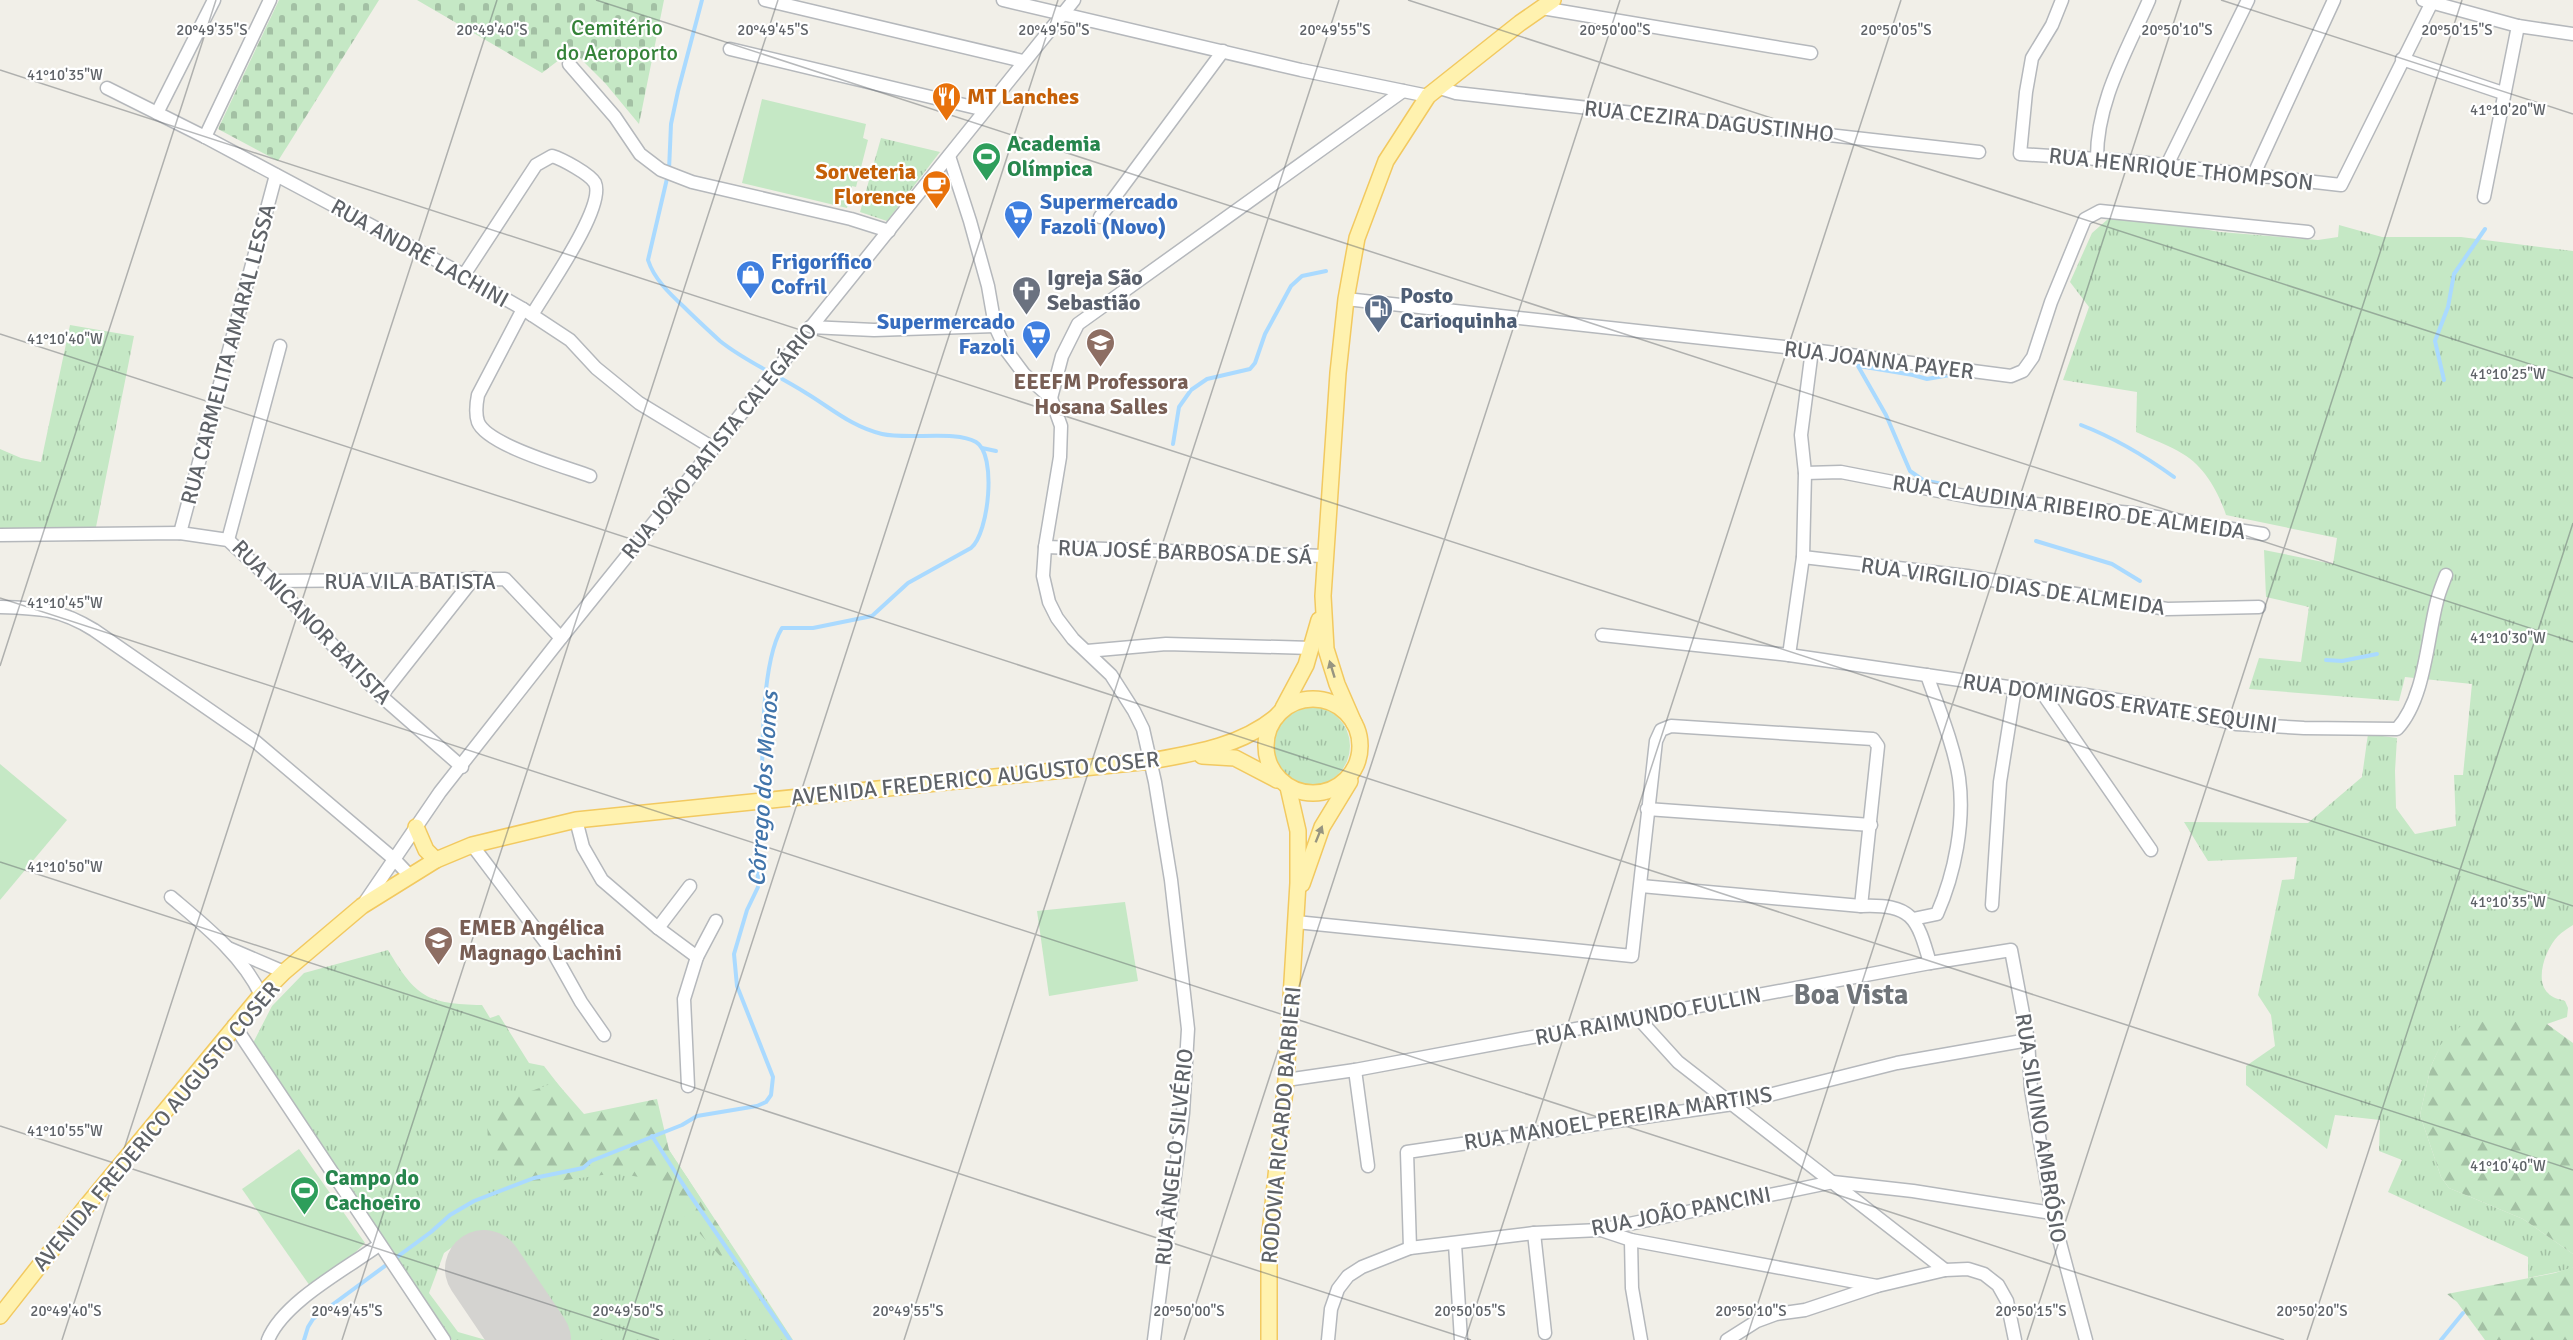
<svg xmlns="http://www.w3.org/2000/svg" width="2573" height="1340" font-family="Signika,sans-serif">
  <style>
    .grass { fill: url(#grass-tufts) }
    .forest { fill: url(#forest-firs) }
    .cemetery { fill: url(#cemetery-stones) }
    .pitch { fill: #c5e8c5 }
    .lines { fill: none; stroke-linecap: round; stroke-linejoin: round }
    .stream { stroke: #aadaff; stroke-width: 4 }
    .runway { stroke: #d4d3d0; stroke-width: 78 }
    .minor-casing { stroke: #b5b8bc; stroke-width: 15 }
    .major-casing { stroke: #f2c960; stroke-width: 18 }
    .minor { stroke: #fff; stroke-width: 12 }
    .major { stroke: #fff2af; stroke-width: 15 }
    .oneway { fill: #979581 }
    .ticks { fill: none; stroke: #5f6368; stroke-width: 1.5; stroke-opacity: 0.45 }
    .labels { text-anchor: middle; dominant-baseline: central; stroke-width: 4.5; stroke-linejoin: round; paint-order: stroke }
    .park-label { font-size: 22px; fill: #348238; stroke: #fff }
    .food-label { font-size: 22px; font-weight: bold; fill: #c56008; stroke: #fff; text-anchor: start }
    .street-label { font-size: 22px; fill: #5f6368; stroke: #fff }
    .leisure-label { font-size: 22px; font-weight: bold; fill: #27864d; stroke: #fff; text-anchor: start }
    .shop-label { font-size: 22px; font-weight: bold; fill: #366cbe; stroke: #fff; text-anchor: start }
    .worship-label { font-size: 22px; font-weight: bold; fill: #5b616d; stroke: #fff; text-anchor: start }
    .service-label { font-size: 22px; font-weight: bold; fill: #4e5e75; stroke: #fff; text-anchor: start }
    .education-label { font-size: 22px; font-weight: bold; fill: #785e54; stroke: #fff }
    .water-label { font-size: 24px; font-style: italic; fill: #4174aa; stroke: #fff }
    .district-label { font-size: 28px; font-weight: bold; fill: #70757a; stroke: #fff }
    .ticks-label { font-size: 15px; text-anchor: middle; fill: #5f6368; stroke: #fff; stroke-width: 4.5; stroke-linejoin: round; paint-order: stroke }
  </style>
  <defs>
    <pattern id="grass-tufts" width="24" height="20" patternUnits="userSpaceOnUse" patternTransform="scale(1.5)"><rect width="24" height="20" fill="#c5e8c5"/><path d="M3 7l-1-3M5 7V3M7 7l1-3M15 17l-1-3M17 17v-4M19 17l1-3" fill="none" stroke="#a3c0a4"/></pattern>
    <pattern id="forest-firs" width="22" height="20" patternUnits="userSpaceOnUse" patternTransform="scale(1.5)"><rect width="22" height="20" fill="#c5e8c5"/><path d="M5 1l3.5 6h-7zM16 11l3.5 6h-7z" fill="#a3c0a4"/></pattern>
    <pattern id="cemetery-stones" width="16" height="16" patternUnits="userSpaceOnUse" patternTransform="scale(1.5)"><rect width="16" height="16" fill="#c5e8c5"/><path d="M2 7V4a2 2 0 0 1 4 0v3zM10 15v-3a2 2 0 0 1 4 0v3z" fill="#a3c0a4"/></pattern>
  </defs>
  <rect width="100%" height="100%" fill="#f1efe8"/>
  <g class="grass">
    <polygon points="881,138 940,152 887,221 860,212"/>
    <path d="M2115,213L2220,232L2318,240L2338,237L2339,225L2382,237H2461L2573,251V925C2568,928 2562,932 2558,936C2546,948 2534,980 2548,993C2552,998 2559,999 2565,1001L2568,1008L2567,1017L2547,1024H2520L2441,1045L2431,1066L2420,1115L2441,1177L2449,1188L2523,1219L2573,1254V1267L2571,1269L2528,1278V1257L2388,1192L2402,1160L2379,1151L2380,1120L2335,1115L2327,1149L2246,1085V1066L2275,1046L2271,1015L2258,995L2282,880L2294,879L2297,857L2208,861L2184,822L2308,823L2362,777L2368,734L2397,738L2395,771L2396,808L2415,834L2456,826L2454,775H2463L2472,684L2405,677L2399,701L2249,689L2259,658L2301,662L2309,607L2266,597L2264,550L2333,564L2337,538L2226,515C2219,493 2204,466 2183,454C2169,445 2151,439 2136,432L2137,392L2063,380L2089,307L2070,282L2092,233Z"/>
    <polygon points="70,325 134,336 96,527 0,529 0,449 21,458 41,462"/>
    <circle cx="1310" cy="746" r="40"/>
    <path d="M388,950C416,997 427,1004 482,1005L490,1018L499,1015L529,1063L544,1066L592,1128L669,1150L793,1340H565L491,1232H474L444,1253L429,1293L458,1332L486,1340H452L252,1045L272,1006L304,973Z"/>
  </g>
  <g class="forest">
    <polygon points="2491,1020 2547,1024 2573,1043 2573,1254 2523,1219 2449,1188 2441,1177 2420,1115 2431,1066 2441,1044 2461,1026"/>
    <polygon points="556,1082 584,1114 657,1099 669,1150 749,1271 748,1274 720,1256 659,1188 639,1177 617,1173 565,1180 538,1187 517,1178 488,1141 487,1121 512,1098"/>
    <polygon points="2573,1267 2573,1340 2485,1340 2457,1302 2447,1294 2555,1273"/>
  </g>
  <g class="cemetery">
    <polygon points="279,0 379,0 278,161 218,129"/>
    <polygon points="417,0 664,0 639,124 605,83 572,50 542,73"/>
  </g>
  <g class="pitch">
    <polygon points="762,99 866,124 863,138 868,140 856,187 852,186 847,208 742,183"/>
    <polygon points="0,764 67,820 0,900"/>
    <polygon points="1125,902 1138,981 1049,996 1037,911"/>
    <polygon points="299,1149 365,1243 341,1266 310,1286 242,1189"/>
  </g>
  <g class="lines">
    <g class="stream">
      <path d="M702,0L678,91L671,124L669,170L648,260C654,279 670,294 684,307C695,318 708,330 720,341C746,362 778,375 806,393C831,408 852,427 882,434C908,440 956,430 976,442C997,454 989,533 971,548L908,583L872,616L813,628H782C761,662 762,756 762,797"/>
      <polyline points="1858,366 1886,415 1910,471 1923,480 1942,484"/>
      <polyline points="1859,366 1913,375 1927,379 1950,375 1967,376"/>
      <polyline points="2444,380 2435,341 2448,307 2454,274 2485,229"/>
      <path d="M2081,425C2115,438 2145,456 2174,477"/>
      <polyline points="1173,444 1179,407 1191,390 1207,379 1250,369 1255,363 1265,334 1291,286 1302,276 1326,271"/>
      <polyline points="982,448 996,451"/>
      <polyline points="2036,541 2112,564 2140,581"/>
      <polyline points="2326,660 2342,661 2377,654"/>
      <polyline points="652,1136 688,1192 790,1340"/>
      <polyline points="304,1340 308,1327 313,1319 431,1232 450,1215 474,1201 534,1178 583,1168 591,1161 682,1125 697,1116 757,1106 766,1102 771,1095 773,1077 737,986 734,954 747,910 758,887 757,837 762,825 762,805"/>
      <polyline points="2441,1340 2463,1313"/>
    </g>
    <polyline class="runway" points="484,1269 532,1340"/>
    <defs>
      <g id="minor">
        <polyline points="765,0 1023,61"/>
        <polyline points="1003,0 1301,70 1428,96"/>
        <polyline points="2062,0 2052,25 2032,58 2026,92 2020,154 2129,161 2341,185 2432,2"/>
        <polyline points="2423,0 2518,26 2573,34"/>
        <polyline points="1542,8 1811,53"/>
        <polyline points="730,49 985,110"/>
        <polyline points="2402,59 2503,93"/>
        <polyline points="569,64 615,117 640,154 661,170 692,182 851,219 889,231"/>
        <polyline points="107,88 205,137 464,275 523,309 570,340 596,368 639,403 713,448"/>
        <polyline points="1440,88 1456,93 1979,152"/>
        <polyline points="157,113 214,0"/>
        <polyline points="205,137 270,0"/>
        <polyline points="949,156 970,221 988,286 995,326 1006,350 1024,374 1051,398 1061,426 1060,457 1045,547 1043,576 1049,602 1057,618 1073,639 1111,675 1134,711 1143,729 1155,782 1171,880 1188,1029 1183,1113 1154,1340"/>
        <path d="M2097,160C2096,102 2127,51 2149,0"/>
        <polyline points="2166,167 2248,0"/>
        <polyline points="2254,174 2334,0"/>
        <polyline points="2484,197 2518,26"/>
        <polyline points="1100,217 1223,51"/>
        <path d="M464,275L536,165L552,156C562,159 590,174 595,183C606,207 545,292 532,315"/>
        <polyline points="1346,299 1812,350 2011,376 2023,371 2033,357 2051,302 2085,219 2100,211 2308,232"/>
        <path d="M523,309L478,395C476,405 475,413 478,422C487,445 566,467 590,476"/>
        <polyline points="810,327 874,330 995,326"/>
        <polyline points="1051,398 1062,356 1078,324 1403,91"/>
        <polyline points="1805,473 1841,472 1980,499 2132,513 2263,534"/>
        <polyline points="180,533 276,175"/>
        <polyline points="0,535 180,533 228,540 272,581 381,696 462,767"/>
        <polyline points="228,540 280,346"/>
        <polyline points="1045,547 1325,556"/>
        <polyline points="1803,557 1967,576 2167,609 2259,607"/>
        <polyline points="272,581 505,579 561,638"/>
        <path d="M0,607C40,608 60,609 94,630L256,742L394,859L410,876"/>
        <path d="M1602,635L1789,655L2015,688L2079,694L2168,708L2236,724L2304,728L2397,729C2425,699 2427,639 2437,601C2439,592 2443,583 2446,575"/>
        <polyline points="1087,651 1166,644 1312,648"/>
        <polyline points="1789,655 1803,557 1805,473 1801,435 1812,350"/>
        <polyline points="2041,691 2151,850"/>
        <polyline points="381,696 474,578"/>
        <polyline points="1647,809 1871,825"/>
        <polyline points="576,820 583,847 602,880 658,928 697,957"/>
        <polyline points="472,845 553,952 581,1002 604,1035"/>
        <path d="M1641,886L1861,906C1912,904 1917,917 1930,963"/>
        <path d="M171,897C204,925 242,955 261,995"/>
        <polyline points="365,902 440,792 561,638 1074,0"/>
        <polyline points="1992,905 2000,782 2015,688"/>
        <path d="M1913,919L1937,914C1955,873 1965,822 1959,778C1954,745 1938,707 1927,675"/>
        <polyline points="1296,922 1632,956 1656,741 1661,730 1671,726 1873,739 1878,746 1861,906"/>
        <polyline points="658,928 690,886"/>
        <polyline points="228,948 284,972"/>
        <polyline points="1638,1018 1678,1062 1945,1270"/>
        <polyline points="234,1025 444,1340"/>
        <polyline points="1355,1070 1368,1166"/>
        <polyline points="1286,1080 1355,1070 1930,963 2011,950 2028,1040 2031,1089 2052,1213 2086,1340"/>
        <polyline points="688,1086 684,999 697,957 716,921"/>
        <polyline points="1601,1230 1631,1240 1877,1286 1945,1270 1968,1269 1984,1274 1998,1285 2007,1301 2015,1340"/>
        <polyline points="1534,1233 1545,1333"/>
        <polyline points="1631,1240 1632,1288 1641,1340"/>
        <polyline points="1455,1244 1461,1340"/>
        <polyline points="1410,1248 1407,1152 1733,1104 1897,1063 2028,1040"/>
        <path d="M268,1340C283,1302 346,1269 379,1245"/>
        <polyline points="1328,1340 1331,1309 1338,1289 1348,1276 1362,1267 1410,1248 1534,1233 1600,1230 1833,1182 1913,1191 2052,1213"/>
        <polyline points="1727,1340 1757,1321 1776,1314 1805,1310 1877,1286"/>
      </g>
      <g id="major">
        <circle cx="1313" cy="746" r="47"/>
        <polyline points="1283,708 1306,665 1319,620"/>
        <polyline points="1354,723 1337,684 1326,649 1323,596 1338,373 1346,299 1357,238 1386,161 1428,96 1520,23 1553,0"/>
        <polyline points="1202,756 1235,758 1277,780"/>
        <polyline points="416,827 426,850 436,860"/>
        <polyline points="1302,884 1322,827 1350,781"/>
        <path d="M0,1316L84,1209L261,995L284,972L362,906L436,860L472,845L576,820L1151,761C1196,753 1240,746 1276,717"/>
        <polyline points="1269,1340 1269,1243 1286,1080 1298,883 1298,831 1288,787"/>
      </g>
    </defs>
    <use href="#minor" class="minor-casing"/>
    <use href="#major" class="major-casing"/>
    <use href="#minor" class="minor"/>
    <use href="#major" class="major"/>
  </g>
  <defs><path id="oneway-solid" d="M-6-.8H1V-3.2L6.5 0L1 3.2V.8H-6Z" transform="scale(1.5)"/></defs>
  <g class="oneway">
    <use href="#oneway-solid" transform="translate(1332 669) rotate(-107)"/>
    <use href="#oneway-solid" transform="translate(1319 834) rotate(-68)"/>
  </g>
  <path class="ticks" d="M596,0L2573,642M1408,0L2573,378M2221,0L2573,114M0,70L2573,906M0,334L2573,1170M0,598L2284,1340M0,666L216,0M0,862L1471,1340M0,1126L659,1340M62,1340L497,0M342,1340L778,0M623,1340L1058,0M904,1340L1339,0M1184,1340L1620,0M1465,1340L1901,0M1746,1340L2181,0M2027,1340L2462,0M2307,1340L2573,523"/>
  <defs>
    <symbol id="restaurant-pin" viewBox="-11 -11 22 30"><path d="M0 17L-7.5 6A9.5 9.5 0 1 1 7.5 6Z" fill="#e8710a" stroke="#fff"/><path d="M-5-6h1v4h1v-4h1v4h1v-4h1v5L-1.5 .5V6h-2V.5L-5-1ZM5-6V6H3V1.5H1.5Q1.5-4 5-6Z" fill="#fff"/></symbol>
    <symbol id="stadium-pin" viewBox="-11 -11 22 30"><path d="M0 17L-7.5 6A9.5 9.5 0 1 1 7.5 6Z" fill="#2e9e5b" stroke="#fff"/><path d="M0-5a6.5 5 0 1 0 0 10a6.5 5 0 1 0 0-10ZM-3.5-1.8h7v3.6h-7Z" fill="#fff"/></symbol>
    <symbol id="cafe-pin" viewBox="-11 -11 22 30"><path d="M0 17L-7.5 6A9.5 9.5 0 1 1 7.5 6Z" fill="#e8710a" stroke="#fff"/><path d="M-5.5-4.5H6V0H3Q3 3.5 0 3.5H-2.5Q-5.5 3.5-5.5 0ZM3-3.2v2h1.7v-2ZM-6 4.5H4V6H-6Z" fill="#fff"/></symbol>
    <symbol id="supermarket-pin" viewBox="-11 -11 22 30"><path d="M0 17L-7.5 6A9.5 9.5 0 1 1 7.5 6Z" fill="#3f7fe0" stroke="#fff"/><path d="M-6-5.5h2.5l.6 2H6L4.5 2H-2.5L-4.4-4H-6ZM-1.5 3.2a1.3 1.3 0 1 0 .1 0ZM3 3.2a1.3 1.3 0 1 0 .1 0Z" fill="#fff"/></symbol>
    <symbol id="shop-pin" viewBox="-11 -11 22 30"><path d="M0 17L-7.5 6A9.5 9.5 0 1 1 7.5 6Z" fill="#3f7fe0" stroke="#fff"/><path d="M-5-2.5h2.3a2.7 3.5 0 0 1 5.4 0H5L5.5 6h-11ZM-1.5-2.5h3a1.5 2.3 0 0 0-3 0Z" fill="#fff"/></symbol>
    <symbol id="church-pin" viewBox="-11 -11 22 30"><path d="M0 17L-7.5 6A9.5 9.5 0 1 1 7.5 6Z" fill="#6b7280" stroke="#fff"/><path d="M-1.2-6h2.4v3.5h3.3v2.4h-3.3V6h-2.4V-.1h-3.3v-2.4h3.3Z" fill="#fff"/></symbol>
    <symbol id="fuel-pin" viewBox="-11 -11 22 30"><path d="M0 17L-7.5 6A9.5 9.5 0 1 1 7.5 6Z" fill="#5c6f8a" stroke="#fff"/><path d="M-5.5-6h7V0h2V4h1.3V-2.5L3-4.5l.8-.8L6-3V5H2.5V1h-1V6h-7ZM-4.2-4.7v3.2H.2V-4.7Z" fill="#fff"/></symbol>
    <symbol id="school-pin" viewBox="-11 -11 22 30"><path d="M0 17L-7.5 6A9.5 9.5 0 1 1 7.5 6Z" fill="#8d6e63" stroke="#fff"/><path d="M0-5L7-2L0 1L-7-2ZM-4 1L0 2.5L4 1V4Q0 6-4 4Z" fill="#fff"/></symbol>
  </defs>
  <g fill-rule="evenodd">
    <use href="#restaurant-pin" x="930" y="80" width="33" height="45"/>
    <use href="#stadium-pin" x="970" y="140" width="33" height="45"/>
    <use href="#cafe-pin" x="920" y="168" width="33" height="45"/>
    <use href="#supermarket-pin" x="1002" y="198" width="33" height="45"/>
    <use href="#shop-pin" x="734" y="258" width="33" height="45"/>
    <use href="#church-pin" x="1010" y="274" width="33" height="45"/>
    <use href="#fuel-pin" x="1362" y="292" width="33" height="45"/>
    <use href="#supermarket-pin" x="1020" y="318" width="33" height="45"/>
    <use href="#school-pin" x="1084" y="326" width="33" height="45"/>
    <use href="#school-pin" x="422" y="924" width="33" height="45"/>
    <use href="#stadium-pin" x="288" y="1174" width="33" height="45"/>
  </g>
  <g class="labels">
    <g class="park-label">
      <text x="617" y="27">Cemitério<tspan x="617" dy="25">do Aeroporto</tspan></text>
    </g>
    <g class="food-label">
      <text x="967" y="96">MT Lanches</text>
      <text x="916" y="171" text-anchor="end">Sorveteria<tspan x="916" dy="25">Florence</tspan></text>
    </g>
    <g class="street-label">
      <text transform="translate(1709 121) rotate(6)">RUA CEZIRA DAGUSTINHO</text>
      <text transform="translate(2181 169) rotate(6)">RUA HENRIQUE THOMPSON</text>
      <text transform="translate(420 253) rotate(29)">RUA ANDRÉ LACHINI</text>
      <text transform="translate(228 354) rotate(-75)">RUA CARMELITA AMARAL LESSA</text>
      <text transform="translate(1879 360) rotate(7)">RUA JOANNA PAYER</text>
      <text transform="translate(719 441) rotate(-51)">RUA JOÃO BATISTA CALEGÁRIO</text>
      <text transform="translate(2069 507) rotate(8)">RUA CLAUDINA RIBEIRO DE ALMEIDA</text>
      <text transform="translate(1185 552) rotate(2)">RUA JOSÉ BARBOSA DE SÁ</text>
      <text x="410" y="581">RUA VILA BATISTA</text>
      <text transform="translate(2013 586) rotate(8)">RUA VIRGILIO DIAS DE ALMEIDA</text>
      <text transform="translate(312 622) rotate(46)">RUA NICANOR BATISTA</text>
      <text transform="translate(2120 703) rotate(8)">RUA DOMINGOS ERVATE SEQUINI</text>
      <text transform="translate(975 778) rotate(-6)">AVENIDA FREDERICO AUGUSTO COSER</text>
      <text transform="translate(1648 1016) rotate(-11)">RUA RAIMUNDO FULLIN</text>
      <text transform="translate(1618 1118) rotate(-9)">RUA MANOEL PEREIRA MARTINS</text>
      <text transform="translate(1281 1125) rotate(-85)">RODOVIA RICARDO BARBIERI</text>
      <text transform="translate(156 1126) rotate(-50)">AVENIDA FREDERICO AUGUSTO COSER</text>
      <text transform="translate(2041 1128) rotate(81)">RUA SILVINO AMBRÓSIO</text>
      <text transform="translate(1174 1157) rotate(-84)">RUA ÂNGELO SILVÉRIO</text>
      <text transform="translate(1681 1211) rotate(-11)">RUA JOÃO PANCINI</text>
    </g>
    <g class="leisure-label">
      <text x="1007" y="143">Academia<tspan x="1007" dy="25">Olímpica</tspan></text>
      <text x="325" y="1177">Campo do<tspan x="325" dy="25">Cachoeiro</tspan></text>
    </g>
    <g class="shop-label">
      <text x="1040" y="201">Supermercado<tspan x="1040" dy="25">Fazoli (Novo)</tspan></text>
      <text x="771" y="261">Frigorífico<tspan x="771" dy="25">Cofril</tspan></text>
      <text x="1015" y="321" text-anchor="end">Supermercado<tspan x="1015" dy="25">Fazoli</tspan></text>
    </g>
    <g class="worship-label">
      <text x="1047" y="277">Igreja São<tspan x="1047" dy="25">Sebastião</tspan></text>
    </g>
    <g class="service-label">
      <text x="1400" y="295">Posto<tspan x="1400" dy="25">Carioquinha</tspan></text>
    </g>
    <g class="education-label">
      <text x="1101" y="381">EEEFM Professora<tspan x="1101" dy="25">Hosana Salles</tspan></text>
      <text x="459" y="927" text-anchor="start">EMEB Angélica<tspan x="459" dy="25">Magnago Lachini</tspan></text>
    </g>
    <g class="water-label">
      <text transform="translate(763 789) rotate(-86)">Córrego dos Monos</text>
    </g>
    <g class="district-label">
      <text x="1851" y="995">Boa Vista</text>
    </g>
  </g>
  <g class="ticks-label">
    <text x="212" y="35">20°49'35"S</text>
    <text x="492" y="35">20°49'40"S</text>
    <text x="773" y="35">20°49'45"S</text>
    <text x="1054" y="35">20°49'50"S</text>
    <text x="1335" y="35">20°49'55"S</text>
    <text x="1615" y="35">20°50'00"S</text>
    <text x="1896" y="35">20°50'05"S</text>
    <text x="2177" y="35">20°50'10"S</text>
    <text x="2457" y="35">20°50'15"S</text>
    <text x="65" y="80">41°10'35"W</text>
    <text x="2508" y="115">41°10'20"W</text>
    <text x="65" y="344">41°10'40"W</text>
    <text x="2508" y="379">41°10'25"W</text>
    <text x="65" y="608">41°10'45"W</text>
    <text x="2508" y="643">41°10'30"W</text>
    <text x="65" y="872">41°10'50"W</text>
    <text x="2508" y="907">41°10'35"W</text>
    <text x="65" y="1136">41°10'55"W</text>
    <text x="2508" y="1171">41°10'40"W</text>
    <text x="66" y="1316">20°49'40"S</text>
    <text x="347" y="1316">20°49'45"S</text>
    <text x="628" y="1316">20°49'50"S</text>
    <text x="908" y="1316">20°49'55"S</text>
    <text x="1189" y="1316">20°50'00"S</text>
    <text x="1470" y="1316">20°50'05"S</text>
    <text x="1751" y="1316">20°50'10"S</text>
    <text x="2031" y="1316">20°50'15"S</text>
    <text x="2312" y="1316">20°50'20"S</text>
  </g>
</svg>
